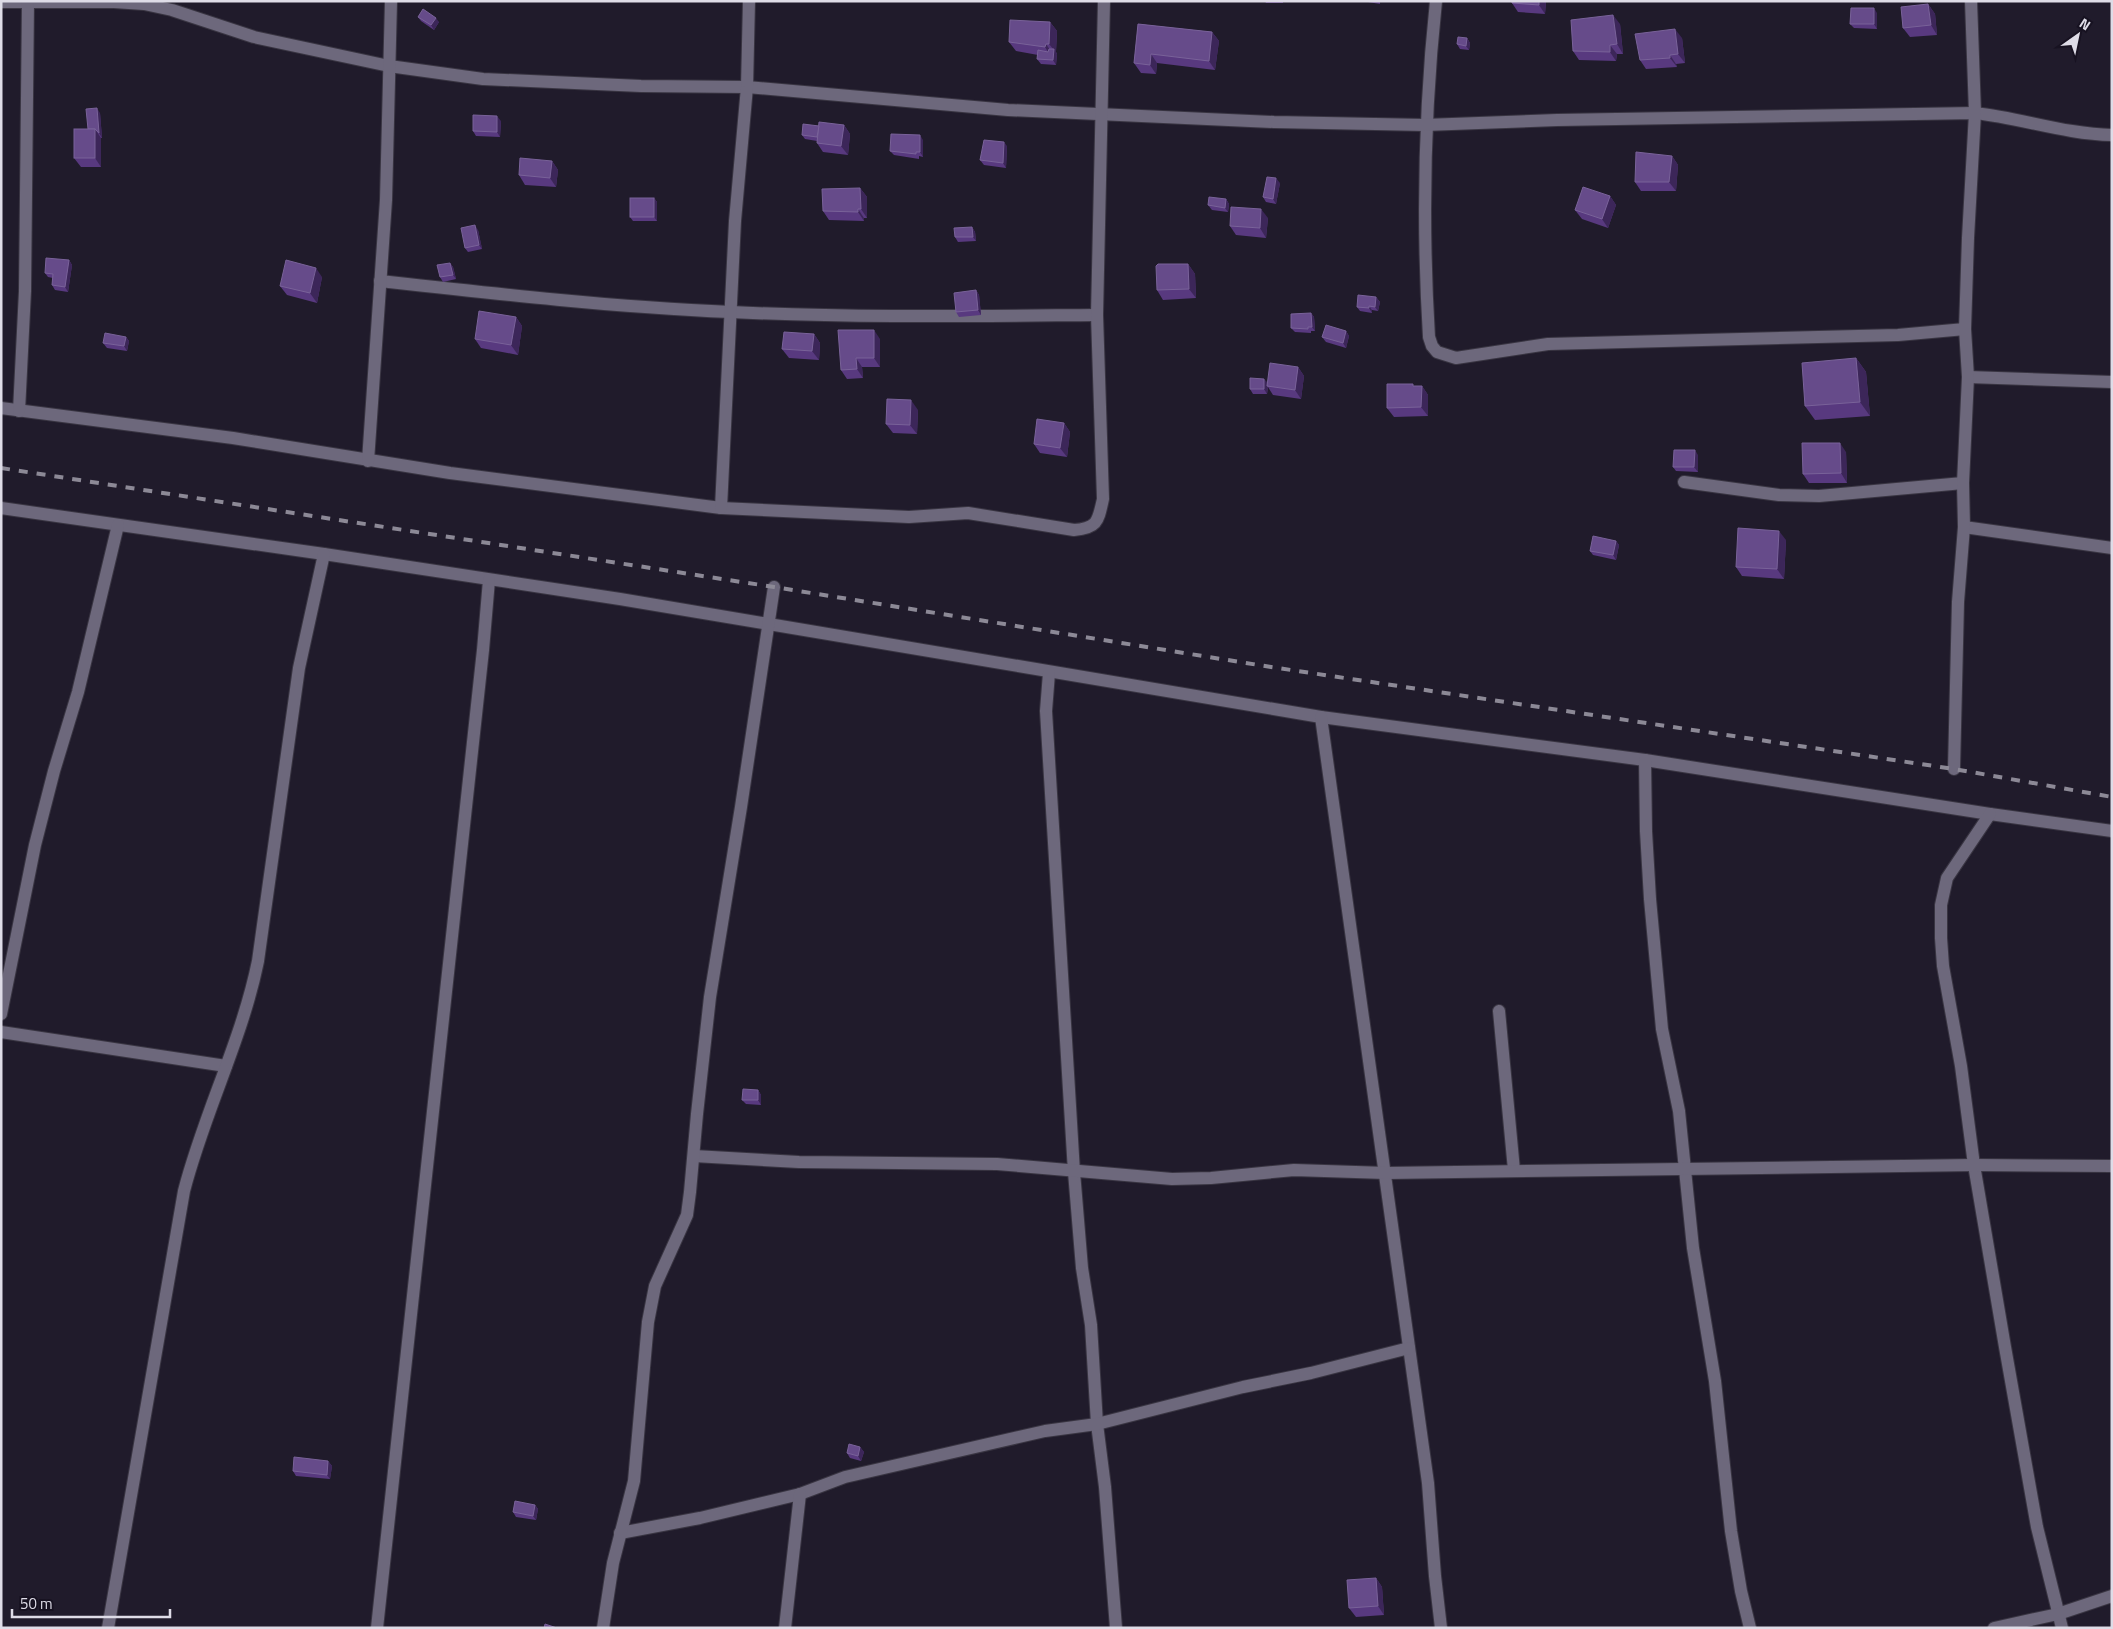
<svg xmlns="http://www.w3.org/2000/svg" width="2113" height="1629" font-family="'Titillium Web',sans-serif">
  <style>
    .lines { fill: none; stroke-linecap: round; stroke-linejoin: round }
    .minor-casing { stroke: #393542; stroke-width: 14 }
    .minor { stroke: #6d687c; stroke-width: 12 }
    .rail { stroke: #8c8996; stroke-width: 4; stroke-dasharray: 9 9; stroke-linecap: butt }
    .wall { fill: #58397f }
    .shaded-wall { fill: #3c2659 }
    .building { fill: #664b8a; stroke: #796299 }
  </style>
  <rect width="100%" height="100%" fill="#201b2b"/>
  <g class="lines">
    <defs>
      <g id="minor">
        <path d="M1436,1C1424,114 1422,223 1429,337L1432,346L1437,352L1456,358L1548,344L1898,335L1965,329"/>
        <path d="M1,2H114L144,4L172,10L254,37L389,66L483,79L641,86L747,87L1008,110L1274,122L1425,125L1557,120L1975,113C2021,118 2065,134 2112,135"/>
        <path d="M380,281C497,294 613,307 731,312C853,318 975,316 1097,315"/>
        <polyline points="1968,377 2112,382"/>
        <path d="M1,408L233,438L450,473L721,508L909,517L968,513L1074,530C1098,528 1098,521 1103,499L1097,315L1104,1"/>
        <polyline points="19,411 25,291 28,1"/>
        <polyline points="368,461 386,200 391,1"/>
        <polyline points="1684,482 1779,495 1819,496 1963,483"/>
        <polyline points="1,508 324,554 620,599 1321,717 1645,760 1990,814 2112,831"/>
        <polyline points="721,508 735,221 747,87 749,1"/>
        <polyline points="1964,527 2112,548"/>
        <polyline points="1049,673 1046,711 1074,1172 1082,1268 1091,1325 1097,1424 1105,1487 1116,1628"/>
        <polyline points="1321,717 1428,1483 1435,1576 1441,1628"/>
        <polyline points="1645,760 1646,831 1650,899 1662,1029 1679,1111 1693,1248 1715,1381 1731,1531 1741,1591 1750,1628"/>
        <polyline points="1954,769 1958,602 1964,527 1963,483 1968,377 1965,329 1968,238 1975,113 1971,1"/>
        <polyline points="1990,814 1947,878 1941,905 1941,938 1943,966 1961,1066 1974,1165 2005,1347 2037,1527 2062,1628"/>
        <polyline points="1499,1011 1514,1170"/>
        <polyline points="1,1014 35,845 54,771 78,692 118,525"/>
        <polyline points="1,1032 226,1066"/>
        <polyline points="694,1156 799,1162 997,1164 1172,1179 1211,1178 1294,1170 1386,1173 1974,1165 2112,1166"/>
        <polyline points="620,1533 700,1518 800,1494 845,1477 1045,1431 1097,1424 1243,1387 1311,1373 1409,1348"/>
        <path d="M108,1628L184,1191C204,1113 242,1040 258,961L299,668L324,554"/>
        <polyline points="377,1628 483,650 489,580"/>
        <polyline points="603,1628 613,1563 634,1481 648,1322 655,1286 687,1215 690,1192 697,1114 710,997 741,807 774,587"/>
        <polyline points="785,1628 800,1494"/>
        <polyline points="1994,1628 2058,1614 2112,1596"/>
      </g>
    </defs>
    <use href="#minor" class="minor-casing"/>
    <use href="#minor" class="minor"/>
    <polyline class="rail" points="1,468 774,587 1271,667 1954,769 2112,797"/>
  </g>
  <g class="wall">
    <polygon points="1265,1 1283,1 1283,3 1266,3"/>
    <polygon points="1362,1 1380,1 1380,4"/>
    <polygon points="1546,1 1545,14 1518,12 1512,3"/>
    <polygon points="1928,4 1935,14 1937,35 1910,37 1903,28"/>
    <polygon points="1877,13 1877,29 1854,28 1850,24"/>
    <polygon points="418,17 439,22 434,30 421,21"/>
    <polygon points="1050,22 1057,31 1056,52 1057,54 1056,65 1041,64 1037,59 1038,55 1016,51 1009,42"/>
    <polygon points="1138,24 1212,32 1219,41 1215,70 1157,63 1156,74 1141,73 1134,63"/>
    <polygon points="1620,24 1623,54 1617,54 1616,61 1579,60 1573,51"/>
    <polygon points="1467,38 1470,43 1469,50 1460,49 1457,44"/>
    <polygon points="1682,38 1685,63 1676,64 1677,67 1646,69 1640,60"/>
    <polygon points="100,113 102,138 101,138 101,167 81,167 74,158 88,129"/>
    <polygon points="501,121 500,137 476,136 473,131"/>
    <polygon points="844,125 850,134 848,155 823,152 817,143 817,141 805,139 802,135 819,126"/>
    <polygon points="923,140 923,157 919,156 919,159 894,155 890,151"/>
    <polygon points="1007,146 1006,168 984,165 980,160"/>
    <polygon points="1672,156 1678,165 1676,191 1641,191 1635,182"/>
    <polygon points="552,161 558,170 556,187 525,185 519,175"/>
    <polygon points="1280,183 1276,204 1266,202 1263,197"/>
    <polygon points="860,188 867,197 867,218 864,218 864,221 829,220 823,211"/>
    <polygon points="1610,196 1616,205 1608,228 1582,219 1575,210"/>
    <polygon points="654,198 657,202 657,221 633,221 630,217"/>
    <polygon points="1226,199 1229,204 1228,212 1212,210 1208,205"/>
    <polygon points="1268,218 1266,238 1236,235 1230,226"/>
    <polygon points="972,227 975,232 976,241 958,242 955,237"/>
    <polygon points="478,230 482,249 468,252 465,248"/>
    <polygon points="69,260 72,265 68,292 55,290 52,285 53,278 48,277 45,273"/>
    <polygon points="450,263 453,267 456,279 443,282 440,277"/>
    <polygon points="1188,264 1195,274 1196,298 1163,300 1157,290"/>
    <polygon points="322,277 317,303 287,295 280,286"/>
    <polygon points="976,290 979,295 981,315 959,317 956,312"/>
    <polygon points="1376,297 1380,302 1378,311 1372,310 1372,313 1360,311 1357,307"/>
    <polygon points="1311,313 1314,317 1315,331 1311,331 1311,333 1295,332 1291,328"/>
    <polygon points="516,317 522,326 518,355 481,348 475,339"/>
    <polygon points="1346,331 1349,336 1346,348 1326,342 1322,337"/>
    <polygon points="814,334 820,343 819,360 789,358 782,349"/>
    <polygon points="126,337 129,341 127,351 107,348 103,343"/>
    <polygon points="880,339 880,367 862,367 863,378 847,379 841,370"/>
    <polygon points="1856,358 1866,372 1870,416 1815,420 1805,406"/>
    <polygon points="1298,367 1304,376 1301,399 1273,395 1268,387 1267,394 1253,394 1250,389 1267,383"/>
    <polygon points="1415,386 1422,386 1428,395 1428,416 1394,417 1387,408"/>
    <polygon points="918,410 917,434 893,433 886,424"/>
    <polygon points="1064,423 1070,432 1067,457 1040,453 1034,444"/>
    <polygon points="1846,452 1847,483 1809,483 1803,474"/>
    <polygon points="1698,455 1698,472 1676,471 1673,467"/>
    <polygon points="1786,540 1784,579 1742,576 1736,567"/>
    <polygon points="1616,541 1619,545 1616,560 1593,555 1590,551"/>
    <polygon points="758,1090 761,1095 761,1105 746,1104 742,1100"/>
    <polygon points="860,1447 864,1452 861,1461 850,1458 847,1453"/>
    <polygon points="328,1461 332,1466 330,1479 296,1476 293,1471"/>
    <polygon points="535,1505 538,1509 536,1520 516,1517 513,1512"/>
    <polygon points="1376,1578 1382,1587 1384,1615 1356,1617 1349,1608"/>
  </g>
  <g class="shaded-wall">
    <polygon points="1539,1 1546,1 1545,14 1539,5"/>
    <polygon points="1928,4 1935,14 1937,35 1931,25"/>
    <polygon points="1874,8 1877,13 1877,29 1874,24"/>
    <polygon points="1613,15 1620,24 1623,54 1617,44"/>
    <polygon points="436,18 439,22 434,30 431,25"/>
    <polygon points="1050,22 1057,31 1056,52 1057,54 1056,65 1053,60 1054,50 1049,44"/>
    <polygon points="1675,29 1682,38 1685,63 1678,54"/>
    <polygon points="1212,32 1219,41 1215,70 1209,61"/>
    <polygon points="1467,38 1470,43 1469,50 1466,46"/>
    <polygon points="1046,44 1052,53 1051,57 1045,47"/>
    <polygon points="1610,45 1617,54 1616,61 1610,52"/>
    <polygon points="1151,54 1157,63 1156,74 1150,65"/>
    <polygon points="1670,55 1676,64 1677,67 1670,58"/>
    <polygon points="97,108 100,113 102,138 99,133"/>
    <polygon points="497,116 501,121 500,137 497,132"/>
    <polygon points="844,125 850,134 848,155 841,146"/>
    <polygon points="95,129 101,138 101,167 95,158"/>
    <polygon points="920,135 923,140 923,157 920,152"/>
    <polygon points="1004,142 1007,146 1006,168 1003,163"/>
    <polygon points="1672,156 1678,165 1676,191 1669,182"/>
    <polygon points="552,161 558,170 556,187 550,178"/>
    <polygon points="1276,178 1280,183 1276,204 1273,199"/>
    <polygon points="860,188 867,197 867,218 861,209"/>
    <polygon points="1610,196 1616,205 1608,228 1602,219"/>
    <polygon points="654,198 657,202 657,221 654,217"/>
    <polygon points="1226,199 1229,204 1228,212 1225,208"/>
    <polygon points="858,209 864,218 864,221 858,212"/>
    <polygon points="1261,209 1268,218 1266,238 1260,228"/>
    <polygon points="475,225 478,230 482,249 479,245"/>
    <polygon points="972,227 975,232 976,241 973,237"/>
    <polygon points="69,260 72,265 68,292 65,287"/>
    <polygon points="450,263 453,267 456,279 453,275"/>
    <polygon points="1188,264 1195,274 1196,298 1189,289"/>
    <polygon points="316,268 322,277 317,303 310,293"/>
    <polygon points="976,290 979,295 981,315 978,310"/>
    <polygon points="1376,297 1380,302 1378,311 1375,307"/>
    <polygon points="1369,306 1372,310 1372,313 1369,308"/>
    <polygon points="1311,313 1314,317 1315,331 1312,327"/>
    <polygon points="516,317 522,326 518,355 511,345"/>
    <polygon points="874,330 880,339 880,367 874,358"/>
    <polygon points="1346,331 1349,336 1346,348 1343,343"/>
    <polygon points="814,334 820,343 819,360 812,351"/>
    <polygon points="126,337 129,341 127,351 124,346"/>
    <polygon points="856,358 862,367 863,378 857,369"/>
    <polygon points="1856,358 1866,372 1870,416 1860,402"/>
    <polygon points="1298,367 1304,376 1301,399 1295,390"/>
    <polygon points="1264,379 1268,383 1267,386 1268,387 1267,394 1264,389"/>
    <polygon points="1422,386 1428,395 1428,416 1421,407"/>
    <polygon points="911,400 918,410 917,434 910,425"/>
    <polygon points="1064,423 1070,432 1067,457 1060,448"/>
    <polygon points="1840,443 1846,452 1847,483 1841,473"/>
    <polygon points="1695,450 1698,455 1698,472 1694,467"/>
    <polygon points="1779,531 1786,540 1784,579 1777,569"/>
    <polygon points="1616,541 1619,545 1616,560 1613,555"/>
    <polygon points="758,1090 761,1095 761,1105 758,1100"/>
    <polygon points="860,1447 864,1452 861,1461 858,1456"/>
    <polygon points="328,1461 332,1466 330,1479 327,1475"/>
    <polygon points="535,1505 538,1509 536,1520 533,1516"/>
    <polygon points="1376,1578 1382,1587 1384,1615 1378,1606"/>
  </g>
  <g class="building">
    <polygon points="1512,1 1539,1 1539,5 1512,3"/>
    <polygon points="1928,4 1931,25 1903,28 1901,7"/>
    <polygon points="1851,8 1874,8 1874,24 1850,24"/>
    <polygon points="423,9 436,18 431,25 418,17"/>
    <polygon points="1613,15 1617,44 1610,45 1610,52 1573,51 1571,20"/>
    <polygon points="1010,20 1050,22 1049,44 1046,44 1045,47 1009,42"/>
    <polygon points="1138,24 1212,32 1209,61 1151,54 1150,65 1134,63"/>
    <polygon points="1675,29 1678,54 1670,55 1670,58 1640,60 1635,34"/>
    <polygon points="1458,37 1467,38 1466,46 1457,44"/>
    <polygon points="1049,49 1054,49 1053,60 1037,59 1038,50 1048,52"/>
    <polygon points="97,108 99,133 95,129 88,129 86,109"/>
    <polygon points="473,115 497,116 497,132 473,131"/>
    <polygon points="819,122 844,125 841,146 817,143"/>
    <polygon points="803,124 819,126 817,137 802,135"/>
    <rect x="74" y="129" width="21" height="29"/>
    <polygon points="891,134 920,135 920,152 916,152 916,154 890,151"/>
    <polygon points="984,140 1004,142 1003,163 980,160"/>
    <polygon points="1636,152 1672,156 1669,182 1635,182"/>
    <polygon points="520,158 552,161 550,178 519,175"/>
    <polygon points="1267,177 1276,178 1273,199 1263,197"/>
    <polygon points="1583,187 1610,196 1602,219 1575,210"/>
    <polygon points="860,188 861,209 858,209 858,212 823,211 822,189"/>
    <polygon points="1209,197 1226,199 1225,208 1208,205"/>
    <rect x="630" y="198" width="24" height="19"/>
    <polygon points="1231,207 1261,209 1260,228 1230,226"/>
    <polygon points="475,225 479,245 465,248 461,228"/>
    <polygon points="972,227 973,237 955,237 954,228"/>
    <polygon points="46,258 69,260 65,287 52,285 53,274 45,273"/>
    <polygon points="286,260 316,268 310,293 280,286"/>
    <polygon points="450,263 453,275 440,277 437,265"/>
    <polygon points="1158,264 1188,264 1189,289 1157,290 1156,266"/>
    <polygon points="976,290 978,310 956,312 954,293"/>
    <polygon points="1358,295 1376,297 1375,307 1369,306 1369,308 1357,307"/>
    <polygon points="479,311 516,317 511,345 475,339"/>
    <polygon points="1311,313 1312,327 1308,327 1308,329 1291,328 1291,314"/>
    <polygon points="1326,325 1346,331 1343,343 1322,337"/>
    <polygon points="838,330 874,330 874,358 856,358 857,369 841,370"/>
    <polygon points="784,332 814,334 812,351 782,349"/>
    <polygon points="105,333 126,337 124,346 103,343"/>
    <polygon points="1856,358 1860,402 1805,406 1802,363"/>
    <polygon points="1270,363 1298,367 1295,390 1267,386"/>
    <polygon points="1250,378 1264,379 1264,389 1250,389"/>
    <polygon points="1387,384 1413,384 1413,386 1422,386 1421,407 1387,408"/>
    <polygon points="887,399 911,400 910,425 886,424"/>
    <polygon points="1037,419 1064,423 1060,448 1034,444"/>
    <polygon points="1802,443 1840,443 1841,473 1803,474"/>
    <polygon points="1674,450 1695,450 1694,467 1673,467"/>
    <polygon points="1738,528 1779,531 1777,569 1736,567"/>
    <polygon points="1593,536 1616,541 1613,555 1590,551"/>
    <polygon points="743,1089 758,1090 758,1100 742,1100"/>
    <polygon points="849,1444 860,1447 858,1456 847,1453"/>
    <polygon points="294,1457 328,1461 327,1475 293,1471"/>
    <polygon points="515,1501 535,1505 533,1516 513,1512"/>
    <polygon points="1376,1578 1378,1606 1349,1608 1347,1580"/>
    <polygon points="545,1624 557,1628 544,1628"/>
  </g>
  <rect width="2113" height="1629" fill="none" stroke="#dedce7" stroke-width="5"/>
  <g transform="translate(2078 35) rotate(33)" stroke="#171221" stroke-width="4" paint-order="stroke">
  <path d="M0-4L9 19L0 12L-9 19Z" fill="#dedce7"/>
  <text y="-8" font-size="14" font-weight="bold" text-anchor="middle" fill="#dedce7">N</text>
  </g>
  <path d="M12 1609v8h158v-8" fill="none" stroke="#dedce7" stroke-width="2.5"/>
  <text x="20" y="1609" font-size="15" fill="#dedce7" stroke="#171221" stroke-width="4" paint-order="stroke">50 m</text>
</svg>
